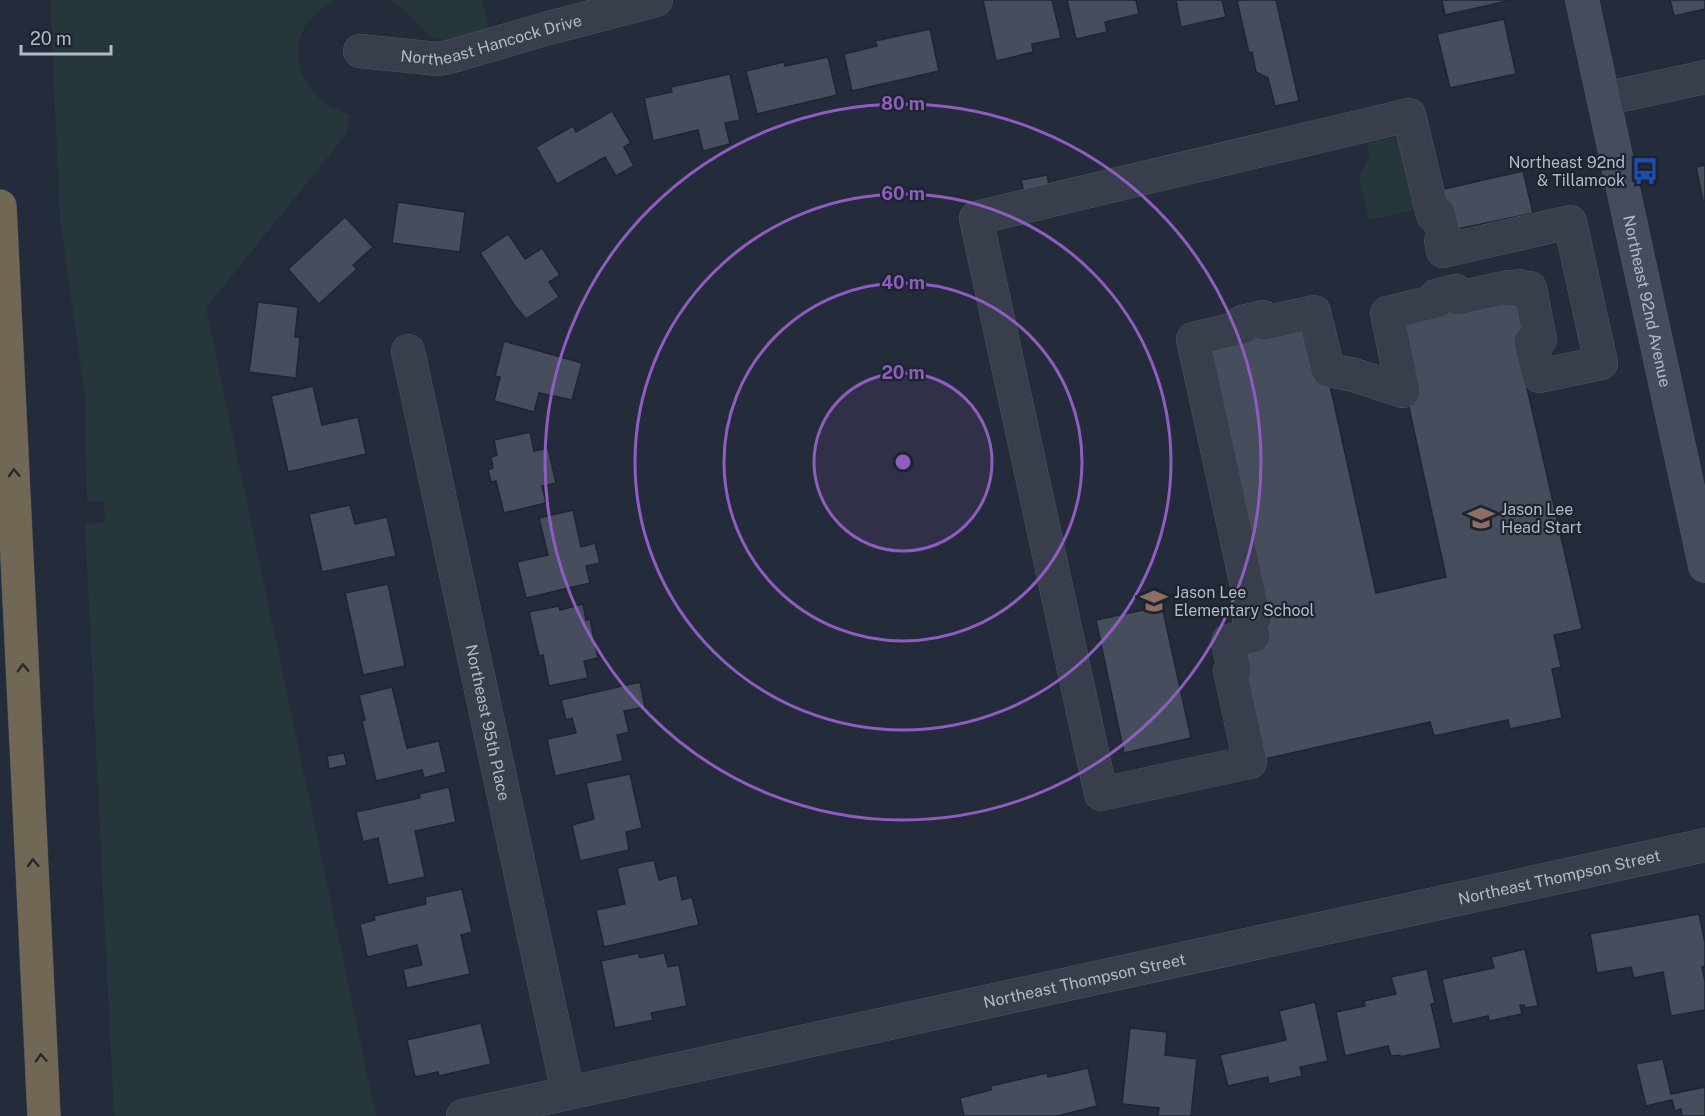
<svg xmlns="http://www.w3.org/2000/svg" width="1705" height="1116" font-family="'Public Sans',sans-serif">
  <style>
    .green { fill: #26373b }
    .building { fill: #464e5e; stroke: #1f2531; stroke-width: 1.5 }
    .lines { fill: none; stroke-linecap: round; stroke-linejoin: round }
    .street-casing { stroke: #505662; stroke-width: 34 }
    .secondary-casing { stroke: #505662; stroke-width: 34 }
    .highway-casing { stroke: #404652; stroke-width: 34 }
    .street { stroke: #383e4b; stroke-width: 33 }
    .secondary { stroke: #464c5d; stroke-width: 33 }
    .highway { stroke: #706855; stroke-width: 33 }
    .oneway { stroke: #252a33 }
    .ring { fill: none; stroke: #8f5dc1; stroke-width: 3 }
    .labels { text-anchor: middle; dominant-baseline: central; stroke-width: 4.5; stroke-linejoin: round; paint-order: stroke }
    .street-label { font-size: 16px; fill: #b3b9c6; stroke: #1d232f }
    .poi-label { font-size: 16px; fill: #b3b9c6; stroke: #1d232f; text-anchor: start }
    .centre { fill: #8f5dc1; stroke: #1d232f; stroke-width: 3 }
    .ring-label { font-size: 18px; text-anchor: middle; font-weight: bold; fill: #8f5dc1; stroke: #1d232f; stroke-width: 4.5; stroke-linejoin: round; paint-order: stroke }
  </style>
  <rect width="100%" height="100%" fill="#242b3a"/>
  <g class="green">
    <path d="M50,0H335C329,4 322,8 316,13C289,38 294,76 320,99C327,106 340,110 349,115L348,132L206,308L376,1116H114L85,524L105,523L104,501H87L85,397L60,219Z"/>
    <polygon points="390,0 482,0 489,31 448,41 431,37 406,11"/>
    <polygon points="1399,136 1415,210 1369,220 1359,176 1370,156 1367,143"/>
  </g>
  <g class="building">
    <polygon points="983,0 1052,0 1061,38 1032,44 1033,52 996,61"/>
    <polygon points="1067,0 1136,0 1139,14 1105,22 1107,32 1076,39"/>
    <polygon points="1176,0 1222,0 1226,17 1181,27"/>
    <polygon points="1242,0 1276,0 1299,101 1275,106 1268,78 1256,72 1252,52 1249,53 1237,1"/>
    <polygon points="1442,0 1512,0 1445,15"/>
    <polygon points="1670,0 1705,0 1705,9 1674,16"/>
    <polygon points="1504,19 1516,74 1450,88 1437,34"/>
    <polygon points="930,29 939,71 852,91 844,54 877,46 875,41"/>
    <polygon points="828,57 837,95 757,114 746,71 784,62 785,66"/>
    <polygon points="730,74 740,120 725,123 730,144 703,151 698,130 653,141 644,98 672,92 671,87"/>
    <polygon points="612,111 631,143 624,147 634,166 616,176 605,157 557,184 536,147 573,126 576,132"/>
    <polygon points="1705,165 1705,200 1703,201 1696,167"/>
    <polygon points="1523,171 1533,213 1444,232 1435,191"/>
    <polygon points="1047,175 1051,194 1026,200 1021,180"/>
    <polygon points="398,202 465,212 460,252 392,243"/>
    <polygon points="345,217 373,247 353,265 357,269 319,304 288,269"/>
    <polygon points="508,234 525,259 542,248 560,275 549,282 559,297 526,319 515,306 480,253"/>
    <polygon points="1517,289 1537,376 1525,379 1582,629 1554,635 1561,667 1552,669 1562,718 1510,729 1508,720 1434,736 1430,722 1251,762 1228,641 1255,619 1194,339 1314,313 1376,593 1446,577 1389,316"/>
    <polygon points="258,302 298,307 295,337 300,337 296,378 249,372"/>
    <polygon points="504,341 582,363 572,400 539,393 534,412 494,401 500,377 495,376"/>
    <polygon points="313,386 322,425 358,417 366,454 288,472 271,396"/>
    <polygon points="530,432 534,451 548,448 556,483 542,486 546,503 504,513 496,481 491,482 488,470 493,468 491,457 497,455 494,440"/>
    <polygon points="350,505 355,524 387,517 396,556 322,572 309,514"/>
    <polygon points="573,510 581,547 595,543 600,563 586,566 590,583 526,598 517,562 548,555 539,518"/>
    <polygon points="388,584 405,666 363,675 345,593"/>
    <polygon points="583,604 586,620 590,619 598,658 584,661 588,678 549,686 543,655 539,656 529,612 559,606 560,610"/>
    <polygon points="1162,606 1191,738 1124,753 1096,620"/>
    <polygon points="640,682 645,707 624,711 629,732 617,735 623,761 555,776 547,739 576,733 572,718 566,720 561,700"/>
    <polygon points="392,687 407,748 439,741 446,772 424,778 422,770 376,781 362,721 365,720 359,695"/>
    <polygon points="344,753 347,765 329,769 327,756"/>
    <polygon points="630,774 642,828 626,832 629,850 580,861 572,825 594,819 586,783"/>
    <polygon points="449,787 456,822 415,831 425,877 388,885 378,838 363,842 356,812 420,798 419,794"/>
    <polygon points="654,860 659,880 677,875 682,900 692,897 699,925 604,947 596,910 625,904 617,868"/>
    <polygon points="462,889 472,932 461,935 470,974 407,988 403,969 422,965 417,945 367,957 360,924 375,920 374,916 426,904 425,897"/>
    <polygon points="1699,914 1705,943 1705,966 1702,967 1705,981 1705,1010 1671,1016 1663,972 1634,978 1631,967 1597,973 1590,934"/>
    <polygon points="1525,949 1538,1006 1525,1008 1524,1005 1520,1005 1522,1014 1489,1021 1488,1016 1452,1024 1442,979 1494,968 1491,957"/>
    <polygon points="638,953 640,958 664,953 668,967 679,965 687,1006 651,1013 653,1020 615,1028 601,961"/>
    <polygon points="1427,969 1435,1003 1431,1004 1441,1048 1400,1057 1400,1055 1391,1056 1388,1046 1345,1056 1336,1012 1365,1006 1364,1001 1396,994 1391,977"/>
    <polygon points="1315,1002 1328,1061 1300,1067 1302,1076 1269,1084 1268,1077 1228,1086 1220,1055 1286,1040 1279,1011"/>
    <polygon points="481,1023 491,1064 439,1076 438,1072 415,1077 407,1040"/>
    <polygon points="1130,1028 1167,1032 1165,1055 1197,1059 1191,1116 1158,1116 1159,1108 1122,1104"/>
    <polygon points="1663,1059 1671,1094 1705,1087 1705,1116 1682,1116 1681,1109 1675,1111 1672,1100 1646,1106 1636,1064"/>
    <polygon points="1088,1068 1097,1106 1057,1116 964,1116 960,1098 991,1090 991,1086 1047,1073 1048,1077"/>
  </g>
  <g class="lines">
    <defs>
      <g id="street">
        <path id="s1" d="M360,51L438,59L453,56L545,29L656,0"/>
        <polyline points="1604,99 1705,77"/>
        <polygon points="1409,115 1433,215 1438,213 1445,240 1441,241 1443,251 1570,222 1601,363 1539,376 1531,342 1540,340 1530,288 1520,290 1519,286 1508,289 1508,287 1458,298 1456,291 1436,296 1437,301 1387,313 1403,391 1354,375 1328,370 1314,312 1264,323 1263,317 1242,322 1243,327 1193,339 1254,618 1249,619 1253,636 1228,641 1234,670 1230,671 1250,762 1101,794 976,218"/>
        <path id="s2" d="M408,351L568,1093"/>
        <path id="s3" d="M463,1116L1705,845"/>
      </g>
      <g id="secondary">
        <path id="s4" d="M1582,0L1705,566"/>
      </g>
      <polyline id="highway" points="0,206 44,1116"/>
    </defs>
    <use href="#street" class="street-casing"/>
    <use href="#secondary" class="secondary-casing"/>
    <use href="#highway" class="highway-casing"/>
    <use href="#street" class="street"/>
    <use href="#secondary" class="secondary"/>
    <use href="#highway" class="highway"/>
  </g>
  <defs><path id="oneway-chevron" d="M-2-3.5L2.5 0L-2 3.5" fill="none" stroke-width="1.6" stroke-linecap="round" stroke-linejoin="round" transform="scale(1.5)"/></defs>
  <g class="oneway">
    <use href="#oneway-chevron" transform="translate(14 473) rotate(-93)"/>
    <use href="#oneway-chevron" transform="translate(23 668) rotate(-93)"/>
    <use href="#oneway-chevron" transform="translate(33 863) rotate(-93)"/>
    <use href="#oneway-chevron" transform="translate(41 1058) rotate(-93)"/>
  </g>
  <circle cx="903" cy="462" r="89" fill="#8f5dc1" fill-opacity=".12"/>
  <g class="ring">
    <circle cx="903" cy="462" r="89"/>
    <circle cx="903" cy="462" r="179"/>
    <circle cx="903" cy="462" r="268"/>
    <circle cx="903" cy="462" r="358"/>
  </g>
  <defs>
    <symbol id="bus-bare" viewBox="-9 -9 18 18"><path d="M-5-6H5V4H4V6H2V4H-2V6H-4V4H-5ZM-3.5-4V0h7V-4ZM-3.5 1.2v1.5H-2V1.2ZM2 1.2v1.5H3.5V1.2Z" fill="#1a4fb4" stroke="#1d232f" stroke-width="2.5" paint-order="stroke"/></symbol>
    <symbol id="school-bare" viewBox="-9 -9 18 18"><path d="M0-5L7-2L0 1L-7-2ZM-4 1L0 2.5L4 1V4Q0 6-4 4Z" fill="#8d6e63" stroke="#1d232f" stroke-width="2.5" paint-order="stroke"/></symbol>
  </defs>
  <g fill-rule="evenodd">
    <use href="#bus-bare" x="1626" y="152" width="38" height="38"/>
    <use href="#school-bare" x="1462" y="499" width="38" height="38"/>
    <use href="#school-bare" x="1135" y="582" width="38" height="38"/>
  </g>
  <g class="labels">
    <g class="street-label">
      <text stroke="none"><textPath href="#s1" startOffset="134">Northeast Hancock Drive</textPath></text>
      <text stroke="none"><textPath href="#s4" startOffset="308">Northeast 92nd Avenue</textPath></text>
      <text stroke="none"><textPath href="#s2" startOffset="380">Northeast 95th Place</textPath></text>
      <text stroke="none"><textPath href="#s3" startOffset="1122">Northeast Thompson Street</textPath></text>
      <text stroke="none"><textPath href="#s3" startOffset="636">Northeast Thompson Street</textPath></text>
    </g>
    <g class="poi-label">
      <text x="1625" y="162" text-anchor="end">Northeast 92nd<tspan x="1625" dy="18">&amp; Tillamook</tspan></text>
      <text x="1501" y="509">Jason Lee<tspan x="1501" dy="18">Head Start</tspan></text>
      <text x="1174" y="592">Jason Lee<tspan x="1174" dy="18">Elementary School</tspan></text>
    </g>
  </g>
  <circle cx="903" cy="462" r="9" class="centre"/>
  <g class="ring-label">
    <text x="903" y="110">80 m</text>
    <text x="903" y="200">60 m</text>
    <text x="903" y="289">40 m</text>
    <text x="903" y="379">20 m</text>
  </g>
  <path d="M21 45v9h90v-9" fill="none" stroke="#b3b9c6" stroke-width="3"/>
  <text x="30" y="45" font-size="18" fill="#b3b9c6" stroke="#1d232f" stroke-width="4.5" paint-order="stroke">20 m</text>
</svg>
